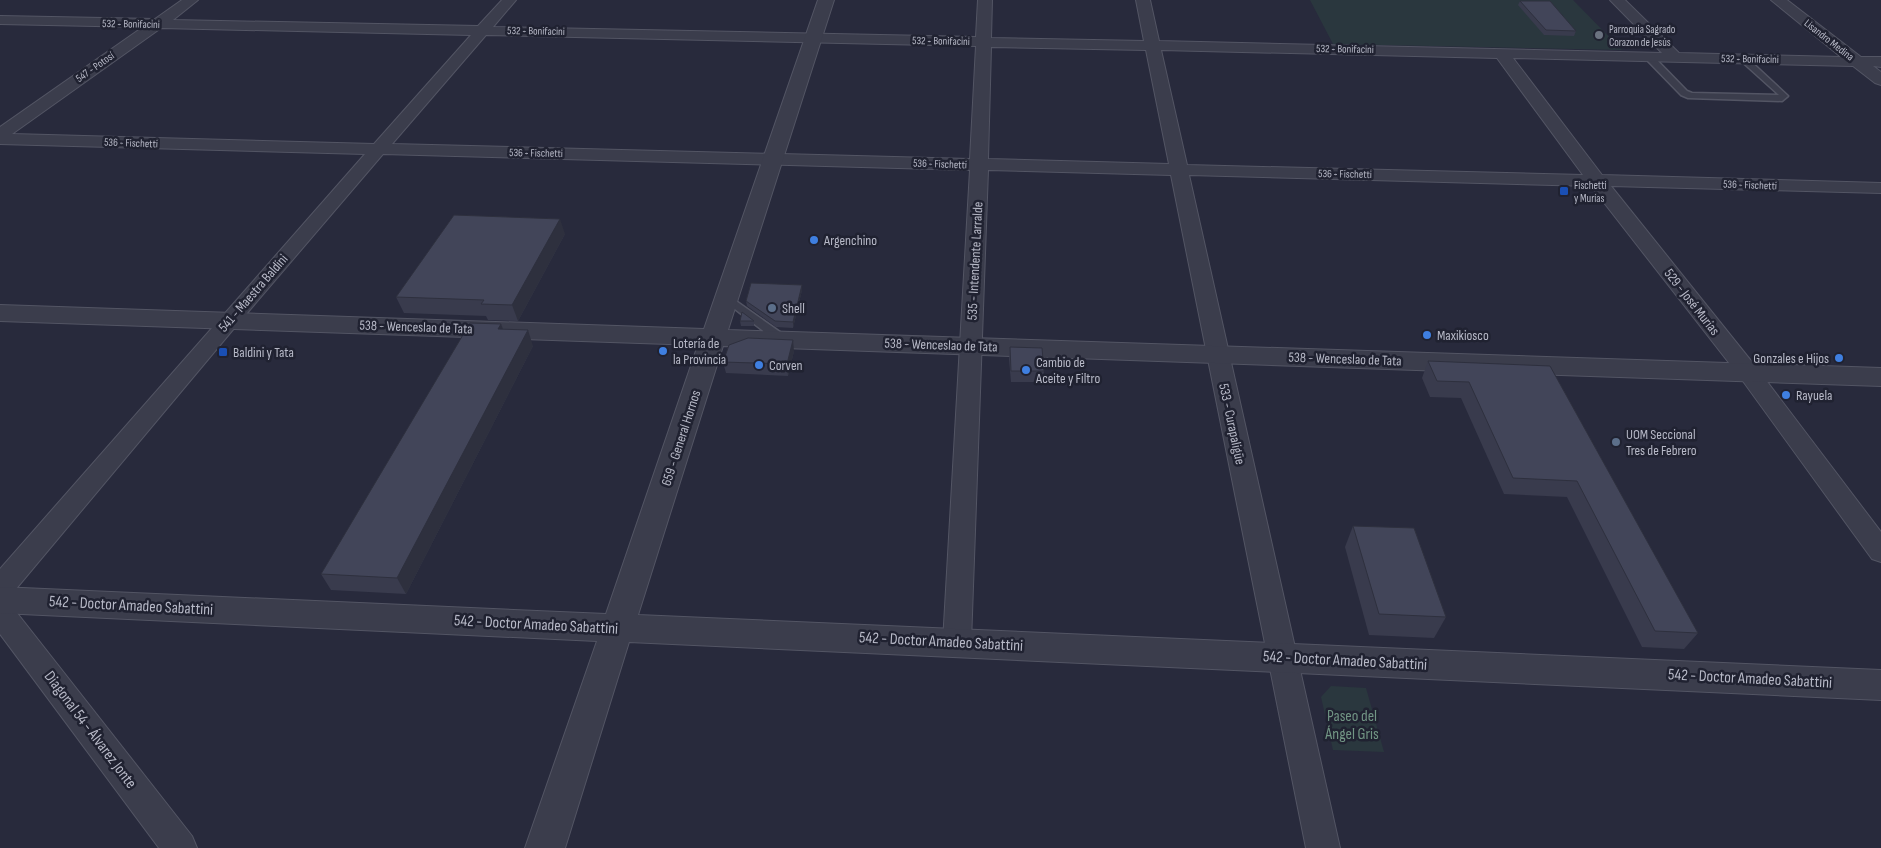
<svg xmlns="http://www.w3.org/2000/svg" width="1881" height="848" font-family="'Sofia Sans Condensed',sans-serif">
  <style>
    .green { fill: #2a373e }
    .lines { fill: none; stroke-linecap: round; stroke-linejoin: round }
    .service-casing { stroke: #535564; stroke-width: 3 }
    .minor-casing { stroke: #535564; stroke-width: 2 }
    .tertiary-casing { stroke: #535564; stroke-width: 2 }
    .service { fill: #3b3d4c; fill-rule: evenodd }
    .minor { fill: #3b3d4c; fill-rule: evenodd }
    .tertiary { fill: #3b3d4c; fill-rule: evenodd }
    .wall { fill: #393b4d }
    .shaded-wall { fill: #2e303e }
    .building { fill: #424559; stroke: #2e303e }
    .worship-dot { fill: #6b7280; stroke: #202231; stroke-width: 2 }
    .transit-dot { fill: #1a4fb4; stroke: #202231; stroke-width: 2 }
    .shop-dot { fill: #3f7fe0; stroke: #202231; stroke-width: 2 }
    .service-dot { fill: #5c6f8a; stroke: #202231; stroke-width: 2 }
    .labels { text-anchor: middle; dominant-baseline: central; stroke-width: 5; stroke-linejoin: round; paint-order: stroke }
    .far-street-label { font-size: 11px; fill: #b7b9c7; stroke: #202231 }
    .far-poi-label { font-size: 11px; fill: #b7b9c7; stroke: #202231; text-anchor: start }
    .poi-label { font-size: 14px; fill: #b7b9c7; stroke: #202231; text-anchor: start }
    .street-label { font-size: 14px; fill: #b7b9c7; stroke: #202231 }
    .near-street-label { font-size: 16px; fill: #b7b9c7; stroke: #202231 }
    .near-park-label { font-size: 16px; fill: #719584; stroke: #202231 }
  </style>
  <rect width="100%" height="100%" fill="#282a3c"/>
  <g class="green">
    <polygon points="1310,0 1573,0 1622,50 1333,44"/>
    <polygon points="1331,686 1366,688 1384,752 1333,750 1321,697"/>
  </g>
  <g class="lines">
    <defs>
      <g id="service">
        <polygon points="1646,55 1652,55 1687,91 1692,93 1779,95 1739,59 1746,57 1788,96 1782,101 1688,98 1681,95 1646,59"/>
        <polygon points="726,294 787,337 789,340 787,343 779,343 722,299 721,297"/>
      </g>
      <g id="minor">
        <path d="M182,0H198L173,20L478,26L502,0H516L493,27L976,37L978,0H992L991,38L1144,41L1136,0H1150L1159,41L1662,53L1610,0H1625L1679,53L1841,57L1771,0H1787L1861,57H1881V67L1873,66L1881,72V85L1875,83L1853,66L1513,58L1602,175L1881,183V193L1611,186L1756,367L1881,532V562L1872,559L1740,377L1591,186L1189,175L1340,848H1306L1171,175L988,170L971,642L967,651L957,654L947,651L943,642L970,170L383,154L236,326L10,596L0,599V569L365,154L0,144V127L143,27L0,24V16L155,19ZM161,28L471,35L374,144L12,134ZM486,35L976,46L970,159L392,144ZM991,47L1146,50L1169,164L988,159ZM1161,50L1497,58L1583,175L1187,165Z"/>
        <polygon points="0,600 10,604 192,836 197,848 159,848 0,634"/>
      </g>
      <polygon id="tertiary" points="818,0 834,0 728,330 1881,368 1881,386 723,346 638,615 1881,670 1881,700 629,642 565,848 525,848 597,641 0,613 0,587 606,614 698,345 0,321 0,305 704,329"/>
    </defs>
    <use href="#service" class="service-casing"/>
    <use href="#minor" class="minor-casing"/>
    <use href="#tertiary" class="tertiary-casing"/>
    <use href="#service" class="service"/>
    <use href="#minor" class="minor"/>
    <use href="#tertiary" class="tertiary"/>
  </g>
  <g class="wall">
    <polygon points="1520,1 1576,31 1574,36 1544,35 1518,5"/>
    <polygon points="565,234 518,321 488,320 486,316 404,313 396,297"/>
    <polygon points="802,290 793,328 776,327 747,306 746,301"/>
    <polygon points="740,321 754,321 754,326 741,326"/>
    <polygon points="501,324 503,329 533,346 406,594 331,590 321,574"/>
    <polygon points="1010,347 1044,371 1043,382 1011,382 1009,359"/>
    <polygon points="794,351 788,376 726,373 723,362"/>
    <polygon points="1428,361 1550,366 1698,633 1684,649 1642,647 1567,497 1504,494 1461,398 1430,397 1422,378"/>
    <polygon points="1353,526 1446,617 1434,638 1369,635 1345,547"/>
  </g>
  <g class="shaded-wall">
    <polygon points="560,219 565,234 518,321 512,305"/>
    <polygon points="802,285 802,290 793,328 793,322"/>
    <polygon points="501,324 507,340 498,329"/>
    <polygon points="528,330 533,346 406,594 397,578"/>
    <polygon points="793,340 794,351 788,376 787,364"/>
  </g>
  <g class="building">
    <polygon points="1520,1 1550,1 1576,31 1546,30"/>
    <polygon points="454,215 560,219 512,305 481,304 484,300 396,297"/>
    <polygon points="751,283 802,285 793,322 775,321 746,301"/>
    <polygon points="742,312 754,321 740,321"/>
    <polygon points="470,323 501,324 498,329 528,330 397,578 321,574"/>
    <polygon points="748,338 793,340 787,364 723,362 729,345"/>
    <polygon points="1010,347 1042,348 1044,371 1011,371"/>
    <polygon points="1428,361 1550,366 1698,633 1655,631 1577,481 1513,478 1469,382 1437,381"/>
    <polygon points="1353,526 1414,528 1446,617 1379,614"/>
  </g>
  <circle class="worship-dot" cx="1599" cy="35" r="5"/>
  <g class="transit-dot">
    <rect x="1559" y="186" width="10" height="10" rx="2.5"/>
    <rect x="218" y="347" width="10" height="10" rx="2.5"/>
  </g>
  <g class="shop-dot">
    <circle cx="814" cy="240" r="5"/>
    <circle cx="1427" cy="335" r="5"/>
    <circle cx="663" cy="351" r="5"/>
    <circle cx="1839" cy="358" r="5"/>
    <circle cx="759" cy="365" r="5"/>
    <circle cx="1026" cy="370" r="5"/>
    <circle cx="1786" cy="395" r="5"/>
  </g>
  <g class="service-dot">
    <circle cx="772" cy="308" r="5"/>
    <circle cx="1616" cy="442" r="5"/>
  </g>
  <g class="labels">
    <g class="far-street-label">
      <text transform="translate(131 24) rotate(1)">532 - Bonifacini</text>
      <text transform="translate(536 31) rotate(1)">532 - Bonifacini</text>
      <text transform="translate(1829 40) rotate(38)">Lisandro Medina</text>
      <text transform="translate(941 41) rotate(1)">532 - Bonifacini</text>
      <text transform="translate(1345 49) rotate(1)">532 - Bonifacini</text>
      <text transform="translate(1750 59) rotate(1)">532 - Bonifacini</text>
      <text transform="translate(95 67) rotate(-35)">547 - Potosí</text>
      <text transform="translate(131 143) rotate(2)">536 - Fischetti</text>
      <text transform="translate(536 153) rotate(1)">536 - Fischetti</text>
      <text transform="translate(940 164) rotate(2)">536 - Fischetti</text>
      <text transform="translate(1345 174) rotate(1)">536 - Fischetti</text>
      <text transform="translate(1750 185) rotate(2)">536 - Fischetti</text>
    </g>
    <g class="far-poi-label">
      <text x="1609" y="29">Parroquia Sagrado<tspan x="1609" dy="13">Corazon de Jesús</tspan></text>
      <text x="1574" y="185">Fischetti<tspan x="1574" dy="13">y Murías</tspan></text>
    </g>
    <g class="poi-label">
      <text x="824" y="240">Argenchino</text>
      <text x="782" y="308">Shell</text>
      <text x="1437" y="335">Maxikiosco</text>
      <text x="673" y="343">Lotería de<tspan x="673" dy="16">la Provincia</tspan></text>
      <text x="233" y="352">Baldini y Tata</text>
      <text x="1829" y="358" text-anchor="end">Gonzales e Hijos</text>
      <text x="1036" y="362">Cambio de<tspan x="1036" dy="16">Aceite y Filtro</tspan></text>
      <text x="769" y="365">Corven</text>
      <text x="1796" y="395">Rayuela</text>
      <text x="1626" y="434">UOM Seccional<tspan x="1626" dy="16">Tres de Febrero</tspan></text>
    </g>
    <g class="street-label">
      <text transform="translate(975 261) rotate(-87)">535 - Intendente Larralde</text>
      <text transform="translate(253 293) rotate(-49)">541 - Maestra Baldini</text>
      <text transform="translate(1692 302) rotate(52)">529 - José Murías</text>
      <text transform="translate(416 327) rotate(2)">538 - Wenceslao de Tata</text>
      <text transform="translate(941 345) rotate(2)">538 - Wenceslao de Tata</text>
      <text transform="translate(1345 359) rotate(2)">538 - Wenceslao de Tata</text>
      <text transform="translate(1232 424) rotate(78)">533 - Curapaligüe</text>
      <text transform="translate(681 438) rotate(-72)">659 - General Hornos</text>
    </g>
    <g class="near-street-label">
      <text transform="translate(131 606) rotate(3)">542 - Doctor Amadeo Sabattini</text>
      <text transform="translate(536 625) rotate(3)">542 - Doctor Amadeo Sabattini</text>
      <text transform="translate(941 642) rotate(3)">542 - Doctor Amadeo Sabattini</text>
      <text transform="translate(1345 661) rotate(3)">542 - Doctor Amadeo Sabattini</text>
      <text transform="translate(1750 679) rotate(3)">542 - Doctor Amadeo Sabattini</text>
      <text transform="translate(90 730) rotate(53)">Diagonal 54 - Álvarez Jonte</text>
    </g>
    <g class="near-park-label">
      <text x="1352" y="716">Paseo del<tspan x="1352" dy="18">Ángel Gris</tspan></text>
    </g>
  </g>
</svg>
